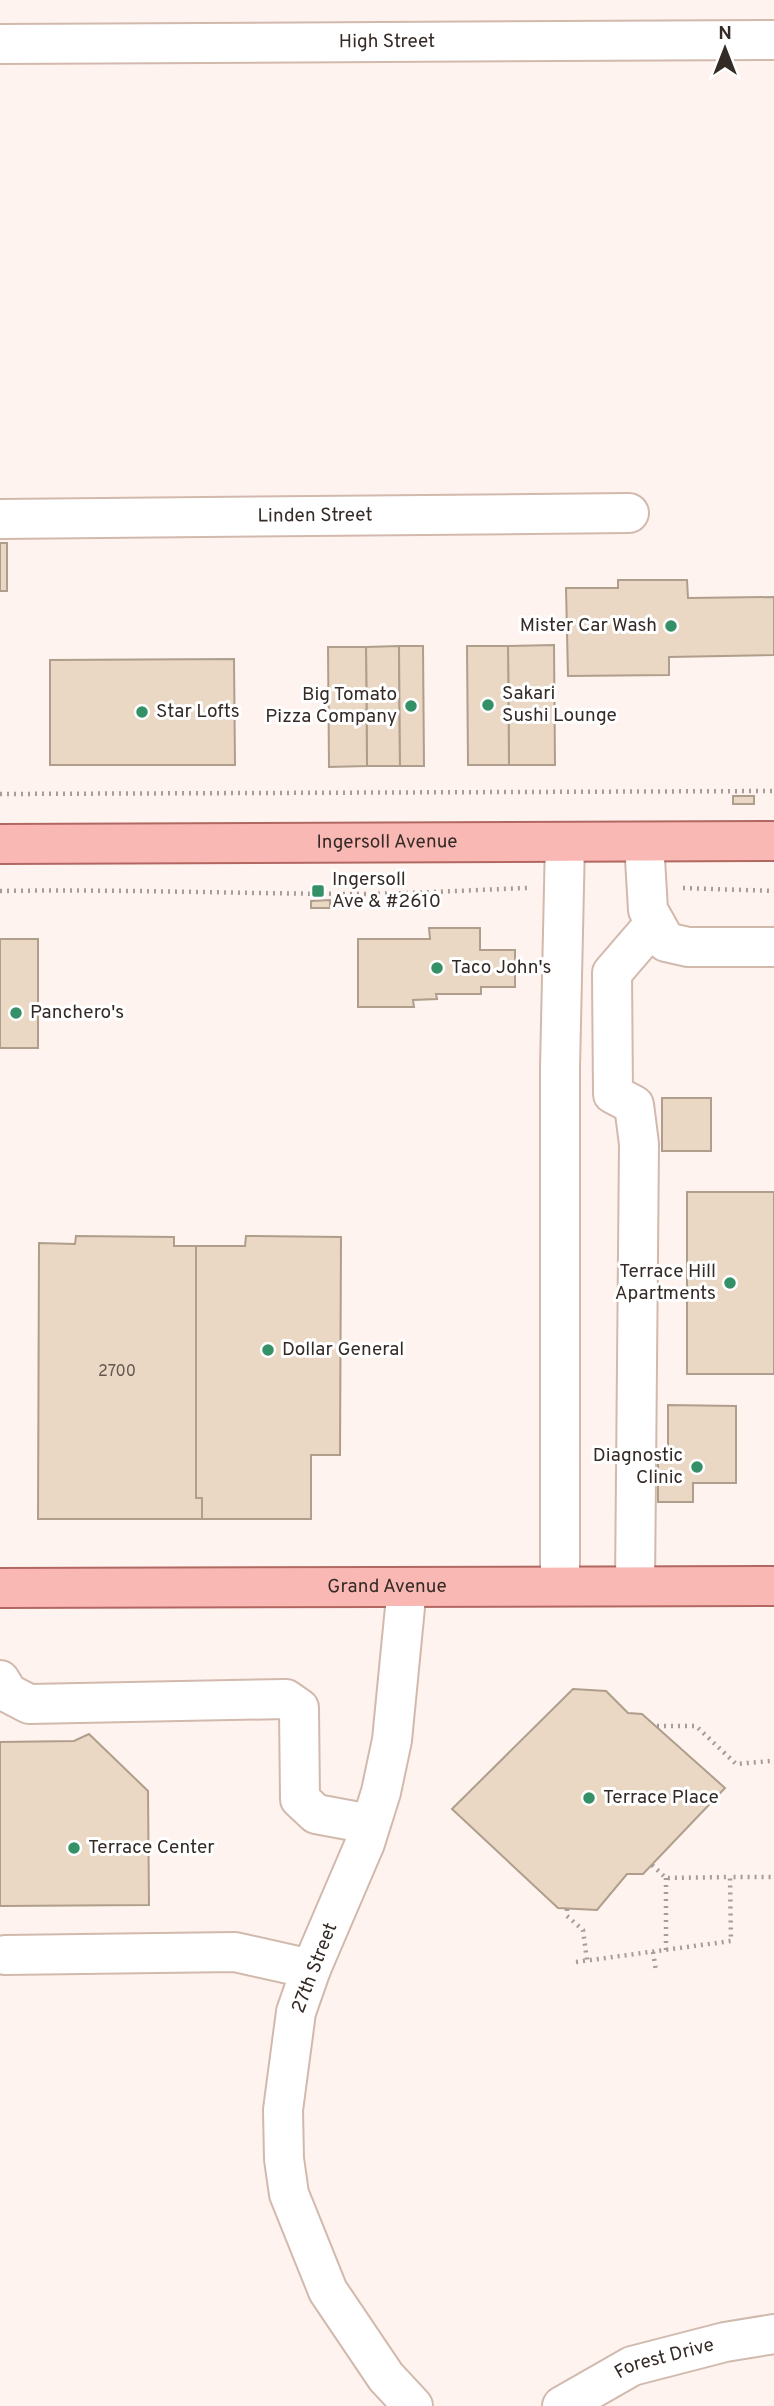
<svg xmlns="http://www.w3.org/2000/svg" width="774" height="2406" font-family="Overpass,sans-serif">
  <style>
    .building { fill: #ead8c4; stroke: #af9e8b; stroke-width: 2 }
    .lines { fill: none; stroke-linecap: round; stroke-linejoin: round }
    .minor-casing { stroke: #d2b9ad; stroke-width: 42 }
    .major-casing { stroke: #b26862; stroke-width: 42 }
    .path { stroke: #a79d98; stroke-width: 4.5; stroke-dasharray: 2 5; stroke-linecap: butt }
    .minor { stroke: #fff; stroke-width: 38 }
    .major { stroke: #fab8b5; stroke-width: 38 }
    .poi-dot { fill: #349066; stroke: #fff; stroke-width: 2.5 }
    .labels { text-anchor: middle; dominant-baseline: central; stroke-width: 6; stroke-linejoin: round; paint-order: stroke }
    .number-label { font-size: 16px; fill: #62564e }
    .street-label { font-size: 19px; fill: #342a26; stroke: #fff }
    .poi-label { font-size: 19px; fill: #342a26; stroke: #fff; text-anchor: start }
  </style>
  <rect width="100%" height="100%" fill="#fef3ee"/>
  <g class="building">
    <rect x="0" y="543" width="7" height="48"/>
    <polygon points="618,580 687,580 688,598 774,597 774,655 669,657 669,675 568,676 566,588 618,588"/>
    <polygon points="554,645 555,765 509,765 508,646"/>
    <polygon points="399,646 400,766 367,766 366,647"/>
    <polygon points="399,646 423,646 424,766 400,766"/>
    <polygon points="467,646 508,646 509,765 468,765"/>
    <polygon points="328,647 366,647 367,766 329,767"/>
    <polygon points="234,659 235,765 50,765 50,660"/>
    <rect x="733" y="796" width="21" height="8"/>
    <polygon points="330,900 330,908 311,908 311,901"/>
    <polygon points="429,928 480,928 480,950 515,950 515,987 481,987 481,994 436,994 437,999 413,1000 414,1007 358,1007 358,939 430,939"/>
    <rect x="0" y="939" width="38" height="109"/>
    <rect x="662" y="1098" width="49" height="53"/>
    <rect x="687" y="1192" width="87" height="182"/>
    <polygon points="76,1236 174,1237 174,1246 196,1246 196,1498 202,1498 202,1519 38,1519 39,1243 75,1244"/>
    <polygon points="246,1236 341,1237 340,1455 311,1455 311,1519 202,1519 202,1498 196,1498 196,1246 245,1246"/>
    <polygon points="668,1405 736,1406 736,1483 693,1483 693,1502 658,1502 658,1452 668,1452"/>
    <polygon points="573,1689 606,1691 628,1713 642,1714 725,1788 643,1874 627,1874 597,1910 558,1908 452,1809"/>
    <polygon points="89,1734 148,1791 149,1905 0,1906 0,1742 74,1741"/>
  </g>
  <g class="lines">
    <defs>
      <g id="minor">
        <path id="s1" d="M0,44L774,40"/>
        <path id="s2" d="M0,519L629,513"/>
        <polyline points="644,842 648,910 666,942 688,947 774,947"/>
        <polyline points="560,1586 560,1068 565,842"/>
        <polyline points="635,1586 639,1144 634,1105 613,1094 612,973 655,923"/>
        <polyline points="407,1587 392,1740 381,1792 365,1843 311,1969 296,2012 283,2110 284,2159 289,2194 328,2291 386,2377 413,2406"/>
        <polyline points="0,1680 8,1693 29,1704 286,1699 299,1708 300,1799 316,1814 370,1824"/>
        <polyline points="5,1955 235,1952 311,1969"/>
        <path id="s3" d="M562,2406L632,2366L725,2342L774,2334"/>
      </g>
      <g id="major">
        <path id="s4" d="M0,844L774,841"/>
        <path id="s5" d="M0,1588L774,1586"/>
      </g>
    </defs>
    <use href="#minor" class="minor-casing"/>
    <use href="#major" class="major-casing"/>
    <g class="path">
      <polyline points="0,794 774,791"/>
      <polyline points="683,888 774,891"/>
      <path d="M0,891C123,889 245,894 368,894C421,893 474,890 527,888"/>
      <polyline points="657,1726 696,1726 736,1764 771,1761"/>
      <polyline points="652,1865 666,1878 730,1877"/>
      <polyline points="666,1878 666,1950"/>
      <polyline points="567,1909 567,1916 583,1930 587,1960"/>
      <polyline points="653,1952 656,1971"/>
      <polyline points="576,1962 731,1941 730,1877 774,1877"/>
    </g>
    <use href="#minor" class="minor"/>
    <use href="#major" class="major"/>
  </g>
  <g class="poi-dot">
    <circle cx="671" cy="626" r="7"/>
    <circle cx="488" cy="705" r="7"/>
    <circle cx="411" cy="706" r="7"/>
    <circle cx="142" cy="712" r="7"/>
    <rect x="311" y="884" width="14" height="14" rx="3.5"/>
    <circle cx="437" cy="968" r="7"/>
    <circle cx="16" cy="1013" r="7"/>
    <circle cx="730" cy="1283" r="7"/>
    <circle cx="268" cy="1350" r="7"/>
    <circle cx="697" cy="1467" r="7"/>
    <circle cx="589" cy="1798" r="7"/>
    <circle cx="74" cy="1848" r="7"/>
  </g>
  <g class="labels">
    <g class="number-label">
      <text x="117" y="1372">2700</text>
    </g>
    <g class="street-label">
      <text stroke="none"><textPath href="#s1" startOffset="387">High Street</textPath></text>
      <text stroke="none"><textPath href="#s2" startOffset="315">Linden Street</textPath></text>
      <text stroke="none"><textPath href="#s4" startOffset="387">Ingersoll Avenue</textPath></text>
      <text stroke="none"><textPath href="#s5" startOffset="387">Grand Avenue</textPath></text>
      <text transform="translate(315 1968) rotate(-69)">27th Street</text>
      <text stroke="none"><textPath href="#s3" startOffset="114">Forest Drive</textPath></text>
    </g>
    <g class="poi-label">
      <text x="657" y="626" text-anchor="end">Mister Car Wash</text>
      <text x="502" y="694">Sakari<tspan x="502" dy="22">Sushi Lounge</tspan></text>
      <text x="397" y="695" text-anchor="end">Big Tomato<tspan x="397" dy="22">Pizza Company</tspan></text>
      <text x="156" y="712">Star Lofts</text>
      <text x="332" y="880">Ingersoll<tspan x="332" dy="22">Ave &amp; #2610</tspan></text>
      <text x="451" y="968">Taco John's</text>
      <text x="30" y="1013">Panchero's</text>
      <text x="716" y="1272" text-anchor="end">Terrace Hill<tspan x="716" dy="22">Apartments</tspan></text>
      <text x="282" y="1350">Dollar General</text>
      <text x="683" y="1456" text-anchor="end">Diagnostic<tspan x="683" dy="22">Clinic</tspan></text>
      <text x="603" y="1798">Terrace Place</text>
      <text x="88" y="1848">Terrace Center</text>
    </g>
  </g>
  <g transform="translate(725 49)" stroke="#ffffff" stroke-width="5" paint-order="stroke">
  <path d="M0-5L12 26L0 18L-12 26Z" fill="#342a26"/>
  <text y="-10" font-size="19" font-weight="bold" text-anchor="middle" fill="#342a26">N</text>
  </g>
</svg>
